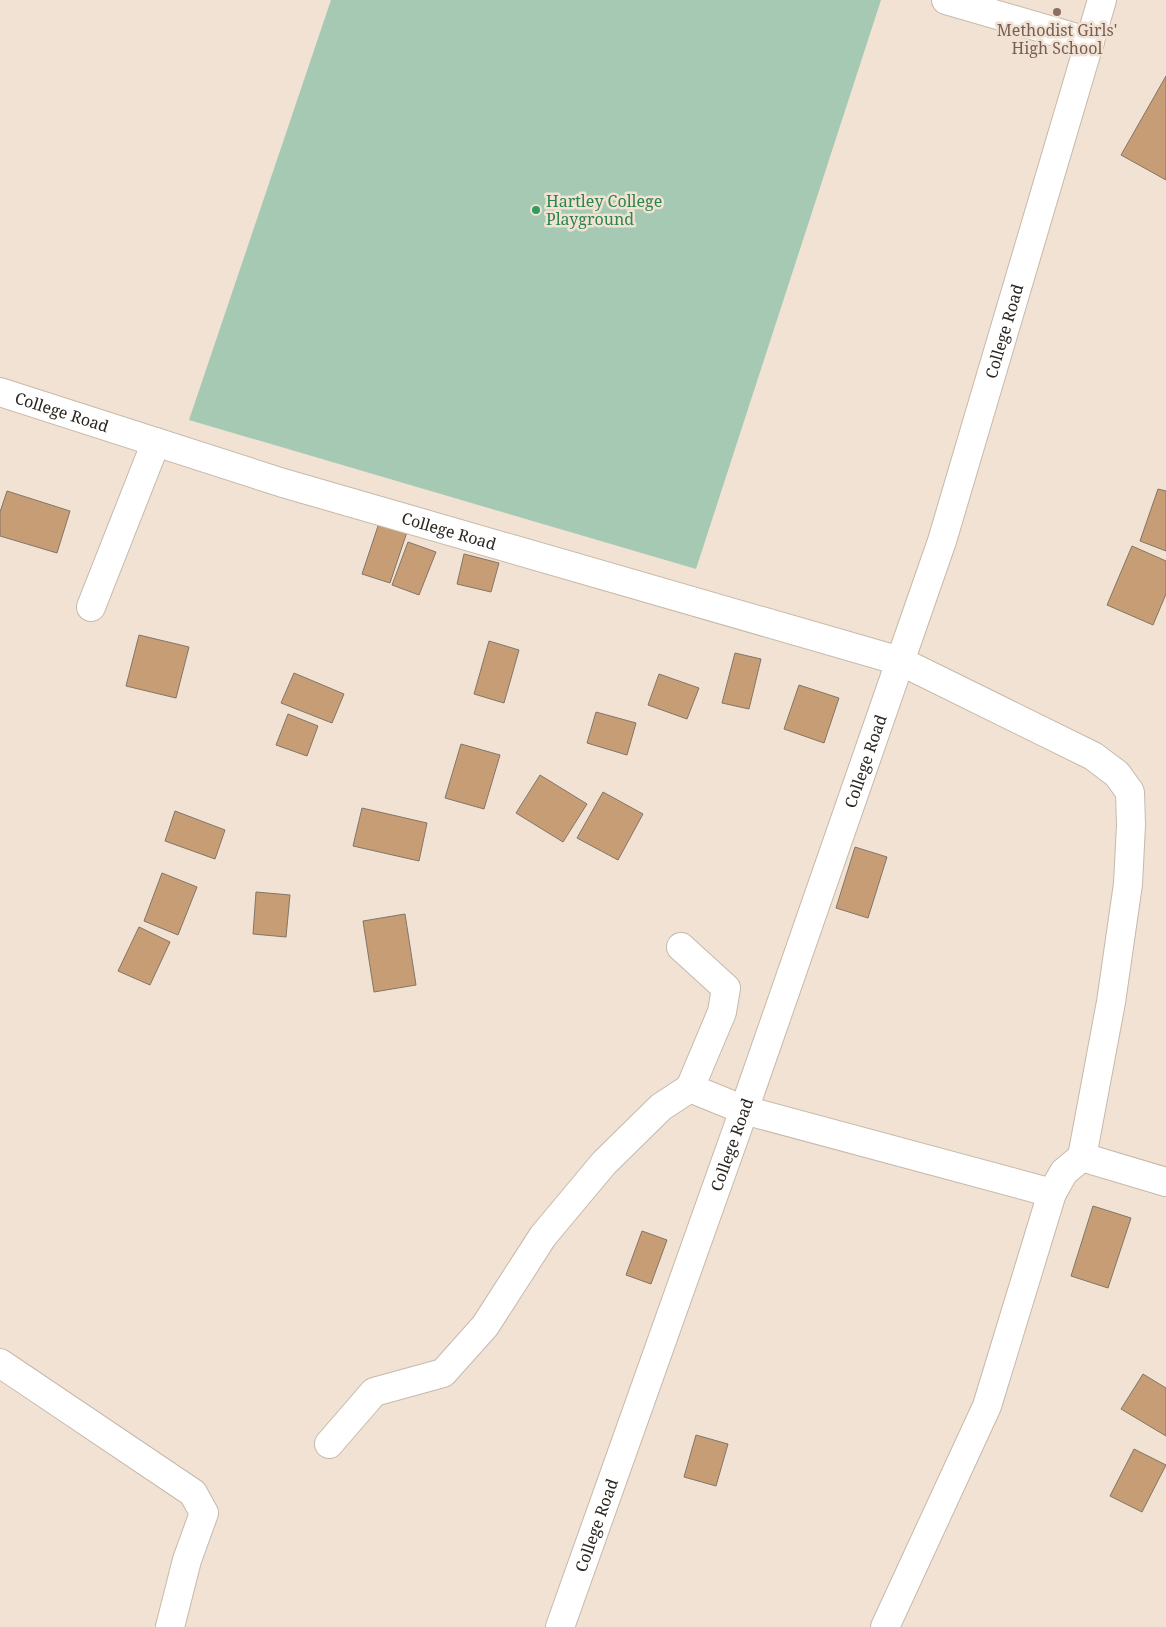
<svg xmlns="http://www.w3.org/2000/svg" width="1166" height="1627" font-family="'Noto Serif',serif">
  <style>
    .green { fill: #a6c9b3 }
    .building { fill: #c69d74; stroke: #837568 }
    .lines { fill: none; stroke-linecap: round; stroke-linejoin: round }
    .minor-casing { stroke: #c7b9aa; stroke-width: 30 }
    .minor { stroke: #fff; stroke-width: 28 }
    .education-dot { fill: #8d6e63; stroke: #f1e2d3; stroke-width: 2 }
    .leisure-dot { fill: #2e9e5b; stroke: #f1e2d3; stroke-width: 2 }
    .labels { text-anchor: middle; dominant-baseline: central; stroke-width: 5; stroke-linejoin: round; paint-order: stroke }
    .education-label { font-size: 16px; fill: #785e54; stroke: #f1e2d3 }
    .leisure-label { font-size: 16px; fill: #27864d; stroke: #f1e2d3; text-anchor: start }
    .street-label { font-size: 16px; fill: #2b2620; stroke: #f1e2d3 }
  </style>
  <rect width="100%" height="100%" fill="#f1e2d3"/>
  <polygon class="green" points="331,0 881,0 696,569 189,420"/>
  <g class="building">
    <polygon points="1166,76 1166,180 1121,155"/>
    <polygon points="1158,489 1166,491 1166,551 1140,541"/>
    <polygon points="7,491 70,511 57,553 0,536 0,512"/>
    <polygon points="379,523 407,532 390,583 362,574"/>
    <polygon points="408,542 436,552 419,595 392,585"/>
    <polygon points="1132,546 1166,561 1166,594 1153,625 1107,605"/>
    <polygon points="464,554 499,563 491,592 457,584"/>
    <polygon points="139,635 189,647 176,698 126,686"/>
    <polygon points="489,641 519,650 504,703 474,694"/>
    <polygon points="735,653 761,659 749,709 722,703"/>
    <polygon points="294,673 344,694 332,723 281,703"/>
    <polygon points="659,674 699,688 687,719 648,705"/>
    <polygon points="799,685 839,698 824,743 784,729"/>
    <polygon points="596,712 636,723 627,755 587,743"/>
    <polygon points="288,714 318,726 307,756 276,745"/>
    <polygon points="461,744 500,755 484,809 445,798"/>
    <polygon points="540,775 587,804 563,842 516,813"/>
    <polygon points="603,792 643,814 618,860 577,838"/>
    <polygon points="362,808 427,823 419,861 353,846"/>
    <polygon points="175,811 225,830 215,859 165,841"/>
    <polygon points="855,847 887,857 868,918 836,908"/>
    <polygon points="162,873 197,887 178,935 144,921"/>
    <polygon points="256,892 290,895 286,937 253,934"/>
    <polygon points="405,914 416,985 374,992 363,921"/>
    <polygon points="139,927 170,942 150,985 118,971"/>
    <polygon points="1093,1206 1131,1218 1108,1288 1071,1276"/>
    <polygon points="642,1231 667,1240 651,1284 626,1275"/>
    <polygon points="1143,1374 1166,1388 1166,1436 1121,1409"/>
    <polygon points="696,1435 728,1444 716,1486 684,1477"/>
    <polygon points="1134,1449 1166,1465 1142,1512 1110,1496"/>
  </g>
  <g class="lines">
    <defs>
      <g id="minor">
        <polyline points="946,0 1090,42"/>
        <path id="s1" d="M0,392L283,483L900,661L1093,756L1117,774L1130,792L1131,825L1128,884L1111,1002L1082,1157"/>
        <polyline points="91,607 156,442"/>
        <polyline points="681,947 726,988 722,1012 690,1088"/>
        <polyline points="0,1363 193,1493 204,1513 187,1560 170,1627"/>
        <polyline points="329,1444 374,1392 443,1373 485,1326 543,1236 604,1163 661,1107 690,1088 744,1110 1052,1193 1064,1172 1082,1157 1166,1182"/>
        <path id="s2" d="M560,1627L744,1110L942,541L1102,0"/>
        <polyline points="885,1627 987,1406 1052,1193"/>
      </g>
    </defs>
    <use href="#minor" class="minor-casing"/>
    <use href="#minor" class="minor"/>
  </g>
  <circle class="education-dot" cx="1057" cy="12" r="5"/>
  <circle class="leisure-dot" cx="536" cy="210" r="5"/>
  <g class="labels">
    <g class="education-label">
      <text x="1057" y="30">Methodist Girls'<tspan x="1057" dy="18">High School</tspan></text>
    </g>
    <g class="leisure-label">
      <text x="546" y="201">Hartley College<tspan x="546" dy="18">Playground</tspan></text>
    </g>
    <g class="street-label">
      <text stroke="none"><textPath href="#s2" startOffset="1370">College Road</textPath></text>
      <text stroke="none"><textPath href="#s1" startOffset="65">College Road</textPath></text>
      <text stroke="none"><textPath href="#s1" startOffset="470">College Road</textPath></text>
      <text stroke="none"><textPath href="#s2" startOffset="918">College Road</textPath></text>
      <text stroke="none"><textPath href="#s2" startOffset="512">College Road</textPath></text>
      <text stroke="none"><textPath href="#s2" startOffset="108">College Road</textPath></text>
    </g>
  </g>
</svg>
